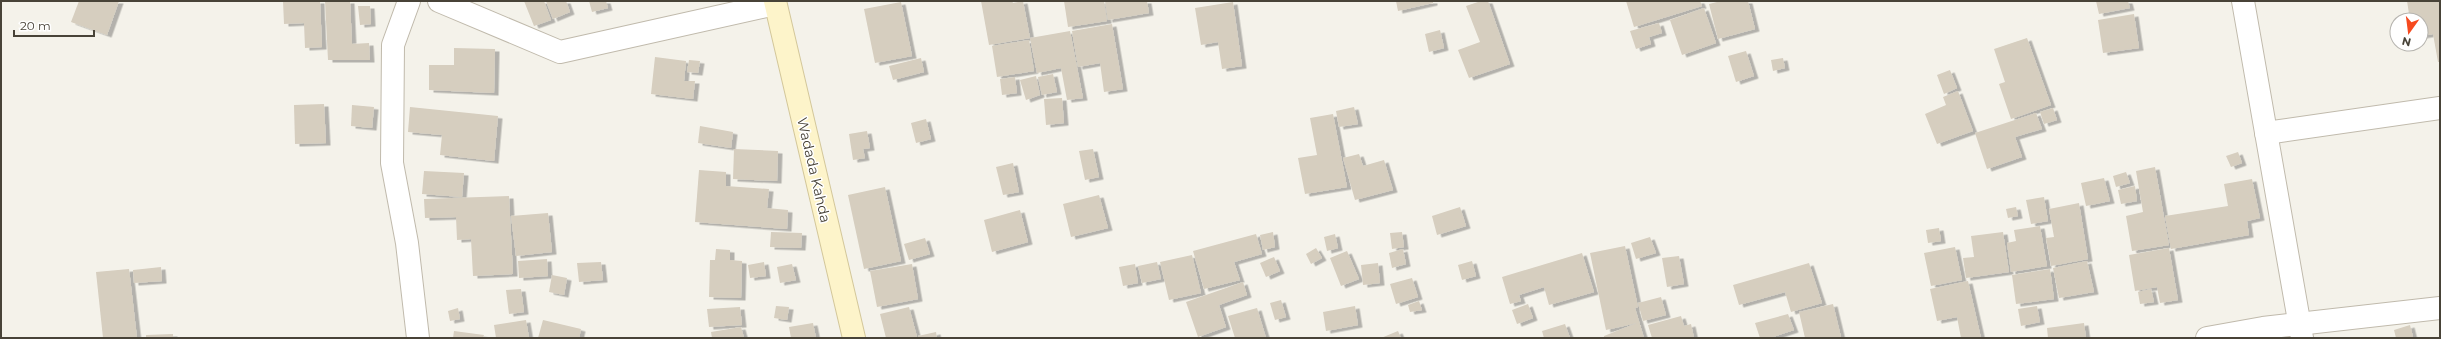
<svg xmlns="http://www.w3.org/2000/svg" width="2441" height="339" font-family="Montserrat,sans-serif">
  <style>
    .building { fill: #d6cebf; filter: url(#shadow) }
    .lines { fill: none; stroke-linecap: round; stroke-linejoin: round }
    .minor-casing { stroke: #c0baac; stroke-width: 24 }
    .secondary-casing { stroke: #d3c79a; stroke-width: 24 }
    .minor { stroke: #fff; stroke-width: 22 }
    .secondary { stroke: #fdf4ca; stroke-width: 22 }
    .labels { text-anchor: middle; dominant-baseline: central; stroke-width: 3; stroke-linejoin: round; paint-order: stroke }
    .street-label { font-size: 14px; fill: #484338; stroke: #fff }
  </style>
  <defs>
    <filter id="shadow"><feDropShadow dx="4.5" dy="2.5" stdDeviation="0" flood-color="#0004"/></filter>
  </defs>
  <rect width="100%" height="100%" fill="#f4f2ea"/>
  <g class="building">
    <polygon points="79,1 119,1 107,35 71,22"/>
    <polygon points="283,1 320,1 322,47 305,48 304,23 284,24"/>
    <polygon points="325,1 350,1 352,44 369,43 370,60 328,60"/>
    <polygon points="524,1 544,1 551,20 534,26"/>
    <polygon points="546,1 566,1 570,12 553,19"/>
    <polygon points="589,1 606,1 608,8 592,12"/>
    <polygon points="981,1 1012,1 1013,3 1023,1 1030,38 989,45"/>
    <polygon points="1064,1 1104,1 1107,21 1068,27"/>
    <polygon points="1105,1 1147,1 1149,13 1108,20"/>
    <polygon points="1396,1 1433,1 1433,3 1398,11"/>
    <polygon points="1481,1 1488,1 1510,64 1469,78 1458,50 1480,42 1466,6"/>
    <polygon points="1626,1 1700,1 1702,6 1634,27"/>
    <polygon points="1721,1 1748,1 1755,29 1718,39 1709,4"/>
    <polygon points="2096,1 2128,1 2130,8 2099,14"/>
    <polygon points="2407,1 2440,1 2440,62 2438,62 2433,34 2421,36 2421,20 2410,20"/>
    <polygon points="901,2 912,56 875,63 864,9"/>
    <polygon points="1233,2 1242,66 1222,69 1218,42 1201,45 1195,8"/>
    <polygon points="358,6 370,6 371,24 360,25"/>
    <polygon points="1704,8 1716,43 1682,55 1670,20"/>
    <polygon points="2134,14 2139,48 2103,53 2098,20"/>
    <polygon points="1659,23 1662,33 1649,37 1651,44 1636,49 1630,31"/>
    <polygon points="1112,24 1123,89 1104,92 1100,63 1078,67 1072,31"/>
    <polygon points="1440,30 1444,48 1429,52 1425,34"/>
    <polygon points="1070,31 1083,98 1067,100 1061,68 1037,73 1030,38"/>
    <polygon points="2027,38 2051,105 2011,119 1999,84 2005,82 1994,49"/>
    <polygon points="1029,40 1034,71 997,77 992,46"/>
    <polygon points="454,48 495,49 494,93 429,90 429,65 454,65"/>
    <polygon points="1746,51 1754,76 1736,82 1728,56"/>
    <polygon points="655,57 686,61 684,81 695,81 693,99 651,94"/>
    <polygon points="921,58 924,72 893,80 889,66"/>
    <polygon points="1783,58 1785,68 1773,71 1771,60"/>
    <polygon points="689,60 700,61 698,73 687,72"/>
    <polygon points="1950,70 1957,88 1944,94 1937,75"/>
    <polygon points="1053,74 1057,92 1042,95 1038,77"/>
    <polygon points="1036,76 1040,95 1026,100 1020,80"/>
    <polygon points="1015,77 1017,93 1002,95 1000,79"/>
    <polygon points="1958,91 1973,131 1937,144 1925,114 1946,105 1943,97"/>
    <polygon points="1062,98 1064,123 1046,125 1044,99"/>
    <polygon points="324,104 326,143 295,144 294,105"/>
    <polygon points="352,105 374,107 372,128 351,126"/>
    <polygon points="410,107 498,116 494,161 440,155 442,135 408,132"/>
    <polygon points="1354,107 1358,124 1339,127 1336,111"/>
    <polygon points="2053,108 2057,120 2044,124 2040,112"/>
    <polygon points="2036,113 2042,129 2015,137 2022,157 1987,169 1975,133"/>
    <polygon points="1333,114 1347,187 1305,194 1298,158 1317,155 1310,118"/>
    <polygon points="926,119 931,139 916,143 911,123"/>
    <polygon points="700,126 733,132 731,148 698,143"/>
    <polygon points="867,131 870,148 863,149 865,158 853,160 849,134"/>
    <polygon points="734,149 778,151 777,181 733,179"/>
    <polygon points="1093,149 1099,177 1085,180 1079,151"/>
    <polygon points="2238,152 2242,163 2231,167 2226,156"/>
    <polygon points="1359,154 1363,166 1384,160 1393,190 1355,200 1343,158"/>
    <polygon points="1013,163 1019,192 1003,195 996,167"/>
    <polygon points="2155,167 2169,245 2132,251 2126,216 2143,212 2136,171"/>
    <polygon points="699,170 726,172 726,186 769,189 767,208 788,210 787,229 695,222"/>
    <polygon points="424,171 464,173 462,197 422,194"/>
    <polygon points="2126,172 2130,183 2116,187 2113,176"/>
    <polygon points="2104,178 2110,201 2086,206 2081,183"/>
    <polygon points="2252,179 2260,218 2247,221 2249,235 2171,249 2165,216 2228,206 2224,184"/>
    <polygon points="2135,186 2137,201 2121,204 2118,190"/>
    <polygon points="885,187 901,261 864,269 848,195"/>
    <polygon points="1099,195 1108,228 1071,237 1063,204"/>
    <polygon points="509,196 513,274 473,276 471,239 457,240 456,217 425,218 424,199"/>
    <polygon points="2044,197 2048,221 2031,224 2026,200"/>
    <polygon points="2079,203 2088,259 2051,266 2046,238 2054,237 2049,209"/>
    <polygon points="1460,207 1466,226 1437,235 1432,216"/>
    <polygon points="2016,207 2018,216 2008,218 2006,209"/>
    <polygon points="1020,210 1028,242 992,252 984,220"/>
    <polygon points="548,213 552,252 516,256 511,216"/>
    <polygon points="2040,226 2047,266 2011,272 2007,243 2016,241 2014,230"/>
    <polygon points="1939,228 1941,241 1928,243 1926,230"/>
    <polygon points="771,232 802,233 801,248 770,247"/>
    <polygon points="1273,232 1275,247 1263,250 1260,235"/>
    <polygon points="1402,232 1404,247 1392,249 1390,233"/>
    <polygon points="2003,232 2009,272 1966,278 1963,258 1974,257 1971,236"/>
    <polygon points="1256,234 1262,254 1234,262 1240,280 1204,289 1193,251"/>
    <polygon points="1335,234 1338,248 1327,251 1324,237"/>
    <polygon points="1650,237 1656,253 1636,259 1631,243"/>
    <polygon points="925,238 930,254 909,260 904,244"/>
    <polygon points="1625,246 1638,307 1635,308 1644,338 1604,338 1604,336 1637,323 1606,330 1590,253"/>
    <polygon points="1955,247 1962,280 1931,286 1924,253"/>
    <polygon points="1316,248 1322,258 1311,264 1306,254"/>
    <polygon points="2169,248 2178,300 2160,303 2157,287 2135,291 2129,255"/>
    <polygon points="716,249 730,250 730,260 742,261 741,298 709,297 710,260 715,260"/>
    <polygon points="1403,249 1406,264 1392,268 1389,253"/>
    <polygon points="1347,251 1359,279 1341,286 1330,258"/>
    <polygon points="1582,253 1594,292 1549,305 1544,287 1519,295 1521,301 1510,304 1502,277"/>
    <polygon points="1192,255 1201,293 1169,300 1160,262"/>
    <polygon points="1679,256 1684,284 1667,287 1662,258"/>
    <polygon points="1274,257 1280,271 1266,277 1260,263"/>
    <polygon points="547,259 548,276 519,278 518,261"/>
    <polygon points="1472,261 1476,276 1462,280 1458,265"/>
    <polygon points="2087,261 2094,292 2059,298 2053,268"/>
    <polygon points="601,262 603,280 579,282 577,263"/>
    <polygon points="764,262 766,276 750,278 748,265"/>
    <polygon points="1157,262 1161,279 1142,283 1138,266"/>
    <polygon points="1378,263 1380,283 1363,285 1361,265"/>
    <polygon points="1809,263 1822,303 1791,312 1785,292 1739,305 1733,285"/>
    <polygon points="792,264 796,280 780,283 777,267"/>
    <polygon points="912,264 918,299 877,307 870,271"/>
    <polygon points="1135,264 1138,283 1123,286 1119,267"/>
    <polygon points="161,267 162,281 134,283 133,270"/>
    <polygon points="129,269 137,338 103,338 96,272"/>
    <polygon points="2050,269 2054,299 2016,304 2012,275"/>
    <polygon points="552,275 567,278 564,295 549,292"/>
    <polygon points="1412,278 1418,297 1396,304 1390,284"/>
    <polygon points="1968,281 1981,338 1961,338 1957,317 1937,321 1930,289"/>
    <polygon points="1243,282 1247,295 1219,305 1226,327 1198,337 1186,302"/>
    <polygon points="521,289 524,312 509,314 506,290"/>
    <polygon points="2151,289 2154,302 2140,304 2138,292"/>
    <polygon points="1661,297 1666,315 1643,321 1638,303"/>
    <polygon points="1281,300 1286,317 1275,320 1270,303"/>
    <polygon points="1419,301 1422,310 1410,312 1408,305"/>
    <polygon points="1528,304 1533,318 1517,324 1512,310"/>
    <polygon points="1833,304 1841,337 1805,338 1799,312"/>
    <polygon points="776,306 789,307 787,320 774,318"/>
    <polygon points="1355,306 1358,325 1326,331 1323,312"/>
    <polygon points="2037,306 2040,322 2021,326 2018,309"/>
    <polygon points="740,307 742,325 709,327 707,309"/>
    <polygon points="909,307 917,337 886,338 880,314"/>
    <polygon points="458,308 460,319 450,321 448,311"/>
    <polygon points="1257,308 1266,338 1235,338 1228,316"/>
    <polygon points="1788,314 1794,330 1770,338 1760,338 1755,323"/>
    <polygon points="1681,316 1684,326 1691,324 1694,338 1652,338 1648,325"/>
    <polygon points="526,320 529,338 496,338 494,325"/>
    <polygon points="543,320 581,329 579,338 538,338"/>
    <polygon points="813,323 816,338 791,338 789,327"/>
    <polygon points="2084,323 2086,338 2048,338 2047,328"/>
    <polygon points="1565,324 1570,338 1544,338 1542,331"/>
    <polygon points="2410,325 2413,337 2396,338 2394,330"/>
    <polygon points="741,327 744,338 712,338 711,332"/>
    <polygon points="454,331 484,335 483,338 453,338"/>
    <polygon points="1398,331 1401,338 1381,338"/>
    <polygon points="936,332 937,338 919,338 918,336"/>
    <polygon points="173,334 173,338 146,338 146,335"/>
  </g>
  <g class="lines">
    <defs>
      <g id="minor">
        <polyline points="409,1 393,45 392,163 407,243 418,338"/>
        <polyline points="439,1 560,52 775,4"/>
        <polyline points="2243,1 2302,338"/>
        <polyline points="2266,133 2440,108"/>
        <polyline points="2207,338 2263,328 2440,308"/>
      </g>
      <polyline id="secondary" points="775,1 854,338"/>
    </defs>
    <use href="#minor" class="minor-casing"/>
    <use href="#secondary" class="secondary-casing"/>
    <use href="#minor" class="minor"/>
    <use href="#secondary" class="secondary"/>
  </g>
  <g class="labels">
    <g class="street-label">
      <text transform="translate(814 170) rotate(77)">Wadada Kahda</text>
    </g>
  </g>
  <rect width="2441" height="339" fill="none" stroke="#484338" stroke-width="4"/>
  <g transform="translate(2409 32) rotate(194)"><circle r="19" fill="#ffffff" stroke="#b6b4af"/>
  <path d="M0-3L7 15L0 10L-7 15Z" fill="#f64a1f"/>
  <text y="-6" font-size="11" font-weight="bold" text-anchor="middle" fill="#484338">N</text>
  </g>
  <path d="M14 30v6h80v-6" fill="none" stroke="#484338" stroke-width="2"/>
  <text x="20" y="30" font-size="12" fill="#484338" stroke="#ffffff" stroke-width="3" paint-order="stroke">20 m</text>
</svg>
